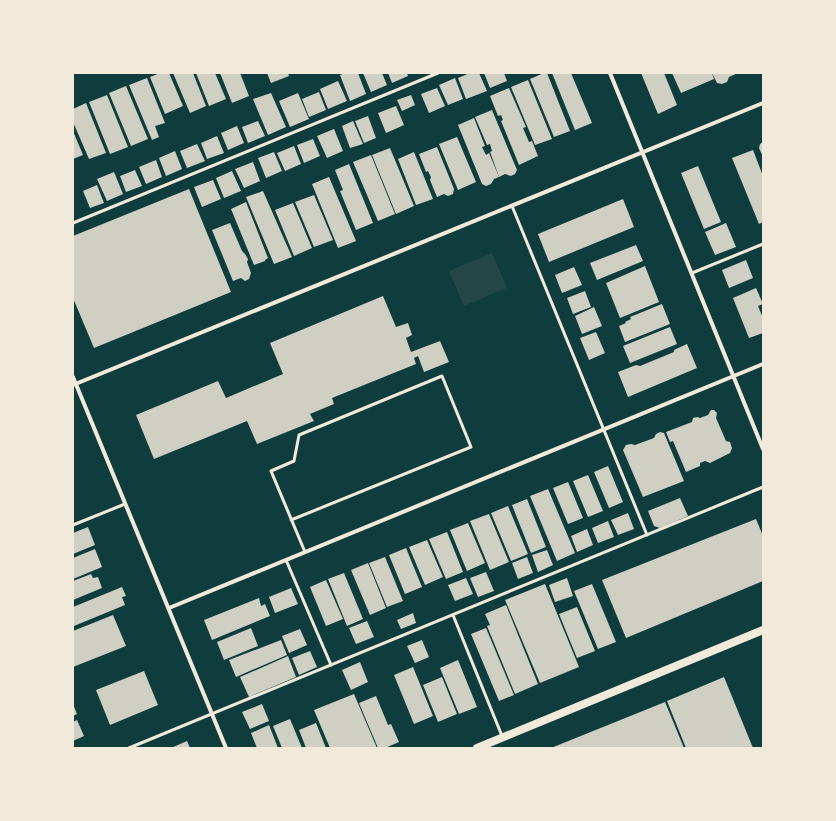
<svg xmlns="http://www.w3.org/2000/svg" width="836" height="821" font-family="'Alegreya Sans',sans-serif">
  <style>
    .green { fill: #244646 }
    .building { fill: #cfcfc3 }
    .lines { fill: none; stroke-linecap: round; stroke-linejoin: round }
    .service { stroke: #f1e9da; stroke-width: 3 }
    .minor { stroke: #f1e9da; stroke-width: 4 }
    .secondary { stroke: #f1e9da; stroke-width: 8 }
  </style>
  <rect width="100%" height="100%" fill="#0f3d3e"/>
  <polygon class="green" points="492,253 507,288 464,306 449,271"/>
  <g class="building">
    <polygon points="160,73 169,73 183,106 165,114 150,77"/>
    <polygon points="173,73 193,73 206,106 190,113"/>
    <polygon points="196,73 215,73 226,99 209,106"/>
    <polygon points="220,73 240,73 249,96 232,103"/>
    <polygon points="267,73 288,73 289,76 271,83"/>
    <polygon points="345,73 358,73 366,94 350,101 340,75"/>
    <polygon points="363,73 382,73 387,85 371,92"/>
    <polygon points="388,73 407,73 408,76 392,83"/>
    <polygon points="470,73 479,73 487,91 466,99 458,78"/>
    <polygon points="484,73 504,73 507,81 490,88"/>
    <polygon points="544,73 547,73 570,131 554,137 530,79"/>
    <polygon points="552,73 571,73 592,123 575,130"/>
    <polygon points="641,73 664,73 677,105 658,114"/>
    <polygon points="672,73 712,73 714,79 681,93"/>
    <polygon points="712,73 738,73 729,77 727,82 722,84 717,83"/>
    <polygon points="147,78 165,123 155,126 159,137 152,140 129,85"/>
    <polygon points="455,78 463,99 448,105 439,85"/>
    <polygon points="528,80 552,139 535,145 511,87"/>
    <polygon points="338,81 347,101 328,109 320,89"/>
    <polygon points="126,86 148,139 131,146 109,93"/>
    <polygon points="437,88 445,106 429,113 421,94"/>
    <polygon points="509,88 526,127 523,128 529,142 532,141 538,156 519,165 501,121 503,120 501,115 498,116 490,96"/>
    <polygon points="319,92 326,110 309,117 302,99"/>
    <polygon points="271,93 286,127 268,135 253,99"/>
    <polygon points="298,93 309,119 290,127 279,101"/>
    <polygon points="107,95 128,147 110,154 89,102"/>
    <polygon points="411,95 415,105 402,111 397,100"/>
    <polygon points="86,103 106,153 89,159 73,122 73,109"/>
    <polygon points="396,106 404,125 386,133 378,113"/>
    <polygon points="492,110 517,170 515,174 511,176 505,174 499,177 490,152 492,151 490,144 487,145 475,117"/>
    <polygon points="368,116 376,138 364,143 355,121"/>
    <polygon points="474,118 485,146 482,147 486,155 489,153 499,177 494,179 491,184 486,186 482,184 458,125"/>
    <polygon points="258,121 265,136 248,143 242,127"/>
    <polygon points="353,121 363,144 350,148 342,126"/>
    <polygon points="237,126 244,143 228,150 221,133"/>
    <polygon points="334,129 343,151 327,158 317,136"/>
    <polygon points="73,131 83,155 73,159"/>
    <polygon points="217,136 224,153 207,159 201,143"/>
    <polygon points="457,137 476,182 458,190 439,144"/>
    <polygon points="313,139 320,156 304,163 297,145"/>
    <polygon points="763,142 763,157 759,148 760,144"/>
    <polygon points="197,144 205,161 187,168 180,151"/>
    <polygon points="294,146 301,164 285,171 277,153"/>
    <polygon points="437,147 454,189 453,194 448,196 444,194 437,197 430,180 431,177 428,171 426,172 419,154"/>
    <polygon points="390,148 414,206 396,214 372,155"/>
    <polygon points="753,150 763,176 763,222 759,224 732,158"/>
    <polygon points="175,151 182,169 166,176 159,158"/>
    <polygon points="274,152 282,171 266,178 258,158"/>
    <polygon points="414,152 433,199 416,205 398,159"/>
    <polygon points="371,155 395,214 378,221 353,162"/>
    <polygon points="156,160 162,177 146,184 139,167"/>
    <polygon points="253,162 260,181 244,188 235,169"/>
    <polygon points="349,164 373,223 356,230 340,191 343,190 335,170"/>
    <polygon points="698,166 721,222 704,229 681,173"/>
    <polygon points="135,170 142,186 126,192 120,176"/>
    <polygon points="232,171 241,191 224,198 216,178"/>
    <polygon points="114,172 123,194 107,201 97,179"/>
    <polygon points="329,177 356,241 338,248 312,184"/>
    <polygon points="213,180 221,199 202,207 194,187"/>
    <polygon points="97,185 104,203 90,208 83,191"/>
    <polygon points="189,189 231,292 94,348 73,298 73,236"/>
    <polygon points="263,191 292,257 274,264 246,197"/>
    <polygon points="314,195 333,240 314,247 295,202"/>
    <polygon points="623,199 634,227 549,262 538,234"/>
    <polygon points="246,202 268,258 265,260 265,261 254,265 231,209"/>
    <polygon points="293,203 312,248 294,256 275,210"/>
    <polygon points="230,223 242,251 245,254 248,259 247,262 251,273 249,279 245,281 241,278 233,281 212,230"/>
    <polygon points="726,223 736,247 715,255 705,232"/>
    <polygon points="636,245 643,261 597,280 590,263"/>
    <polygon points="746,260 753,278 729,288 722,270"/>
    <polygon points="645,266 659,302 620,318 606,283"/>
    <polygon points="574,267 582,285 562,293 555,275"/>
    <polygon points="756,288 763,304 758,306 763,318 763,333 749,338 733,298"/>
    <polygon points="585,291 591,307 573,314 567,298"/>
    <polygon points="383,296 396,327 408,323 412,335 406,338 411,352 440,341 449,362 424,372 418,356 414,358 416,364 332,398 334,404 310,414 314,421 257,444 247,421 154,459 136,415 218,381 226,398 283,374 270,343"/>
    <polygon points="662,304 670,324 625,342 619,326 626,323 625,322 631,319 630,317"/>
    <polygon points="594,307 602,326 582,334 575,316"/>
    <polygon points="670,327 677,344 630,363 623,346"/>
    <polygon points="596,332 605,353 589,360 580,338"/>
    <polygon points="687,344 697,368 628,397 618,372 636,365 640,366 674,352 674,350"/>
    <polygon points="711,410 714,410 717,413 716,418 726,441 730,442 732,448 730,453 710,463 705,461 700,463 700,466 686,472 673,441 670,442 666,432 692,422 693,418 697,417 700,418 708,415"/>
    <polygon points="660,432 664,433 684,481 643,497 623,450 626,445 631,444 635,445 654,438 656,434"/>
    <polygon points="608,466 623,502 609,508 594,472"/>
    <polygon points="588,475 603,511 588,517 573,481"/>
    <polygon points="568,482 583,518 568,524 553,488"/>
    <polygon points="548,489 575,553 557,561 530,496"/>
    <polygon points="680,498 688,516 660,528 654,526 648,511"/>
    <polygon points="527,499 546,547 531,553 512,505"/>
    <polygon points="508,506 528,554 511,561 491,513"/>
    <polygon points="628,513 634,529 618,535 611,520"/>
    <polygon points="489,514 509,562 490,570 470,521"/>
    <polygon points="756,519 763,536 763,581 626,638 602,580"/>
    <polygon points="608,521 614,537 598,543 592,528"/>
    <polygon points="468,523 485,563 467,571 450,530"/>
    <polygon points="88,527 95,545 73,554 73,533"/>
    <polygon points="587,529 593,545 577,552 571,536"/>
    <polygon points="447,532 463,572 446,579 429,539"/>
    <polygon points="427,540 443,577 425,585 409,547"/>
    <polygon points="406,548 422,587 405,594 389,555"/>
    <polygon points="95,549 102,567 73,579 73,558"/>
    <polygon points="547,550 553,565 538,572 532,555"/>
    <polygon points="385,557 403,601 387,607 369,563"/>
    <polygon points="527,557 533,573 518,579 512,563"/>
    <polygon points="368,563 386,608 370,615 351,570"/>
    <polygon points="486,572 494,591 478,597 470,578"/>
    <polygon points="344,573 363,619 347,626 328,579"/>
    <polygon points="91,574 93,578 98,577 102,588 73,600 73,581"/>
    <polygon points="466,578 473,594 455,601 448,585"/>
    <polygon points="567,578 573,596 555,602 549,585"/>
    <polygon points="326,580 343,619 326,626 310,587"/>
    <polygon points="545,584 579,667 540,683 505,600"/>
    <polygon points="592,584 616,642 598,649 574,591"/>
    <polygon points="122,587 126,596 122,597 125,605 74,626 73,607"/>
    <polygon points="291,588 298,604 275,613 269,597"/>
    <polygon points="259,598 261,606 265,604 270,616 212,640 204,620"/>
    <polygon points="506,605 538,684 515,694 487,626 490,625 485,614"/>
    <polygon points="577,607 595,651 577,658 559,614"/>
    <polygon points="413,613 416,623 401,629 397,620"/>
    <polygon points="113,615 126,646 73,667 73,631"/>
    <polygon points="367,621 374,637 356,644 349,628"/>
    <polygon points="251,628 258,646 224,660 217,642"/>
    <polygon points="486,628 514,695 499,701 471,634"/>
    <polygon points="300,629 307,645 289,653 282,636"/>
    <polygon points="281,640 287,655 236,677 229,660"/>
    <polygon points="422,640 429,657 415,663 407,646"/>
    <polygon points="310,651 317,667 299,675 292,658"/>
    <polygon points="288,656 296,677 249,697 240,677"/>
    <polygon points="458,660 477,707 459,714 440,668"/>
    <polygon points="360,662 368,682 351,690 342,670"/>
    <polygon points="413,667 433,716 414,724 394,675"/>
    <polygon points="144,671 158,705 110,725 96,690"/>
    <polygon points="442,677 457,714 438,722 423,685"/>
    <polygon points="724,677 753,748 686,748 667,701"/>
    <polygon points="354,694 377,748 330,748 314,710"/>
    <polygon points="376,696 388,725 391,724 399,742 385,748 378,748 359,703"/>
    <polygon points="665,702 684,748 551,748"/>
    <polygon points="73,704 77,714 73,716"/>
    <polygon points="262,704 269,721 250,729 242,712"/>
    <polygon points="290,719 302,748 282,748 273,726"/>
    <polygon points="77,720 84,736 73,741 73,722"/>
    <polygon points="316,723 326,748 306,748 299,730"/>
    <polygon points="269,725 278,748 257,748 251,733"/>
    <polygon points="187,741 190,748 171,748"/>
  </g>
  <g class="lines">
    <g class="service">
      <polyline points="512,206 647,535"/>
      <polyline points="73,223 438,73"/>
      <polyline points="692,273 763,244"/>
      <polyline points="291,520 471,447 442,376 299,435 294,461 271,471 305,552"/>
      <polyline points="73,525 125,504"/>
      <polyline points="286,560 331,665"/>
      <polyline points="453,615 502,736"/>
      <polyline points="129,748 763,487"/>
    </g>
    <g class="minor">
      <polyline points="610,73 763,449"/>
      <polyline points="73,377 226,748"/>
      <polyline points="73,385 763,103"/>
      <polyline points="169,608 763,364"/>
    </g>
    <polyline class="secondary" points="477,748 763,630"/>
  </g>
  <rect width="836" height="821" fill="none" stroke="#f1e9da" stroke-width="148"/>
</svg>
